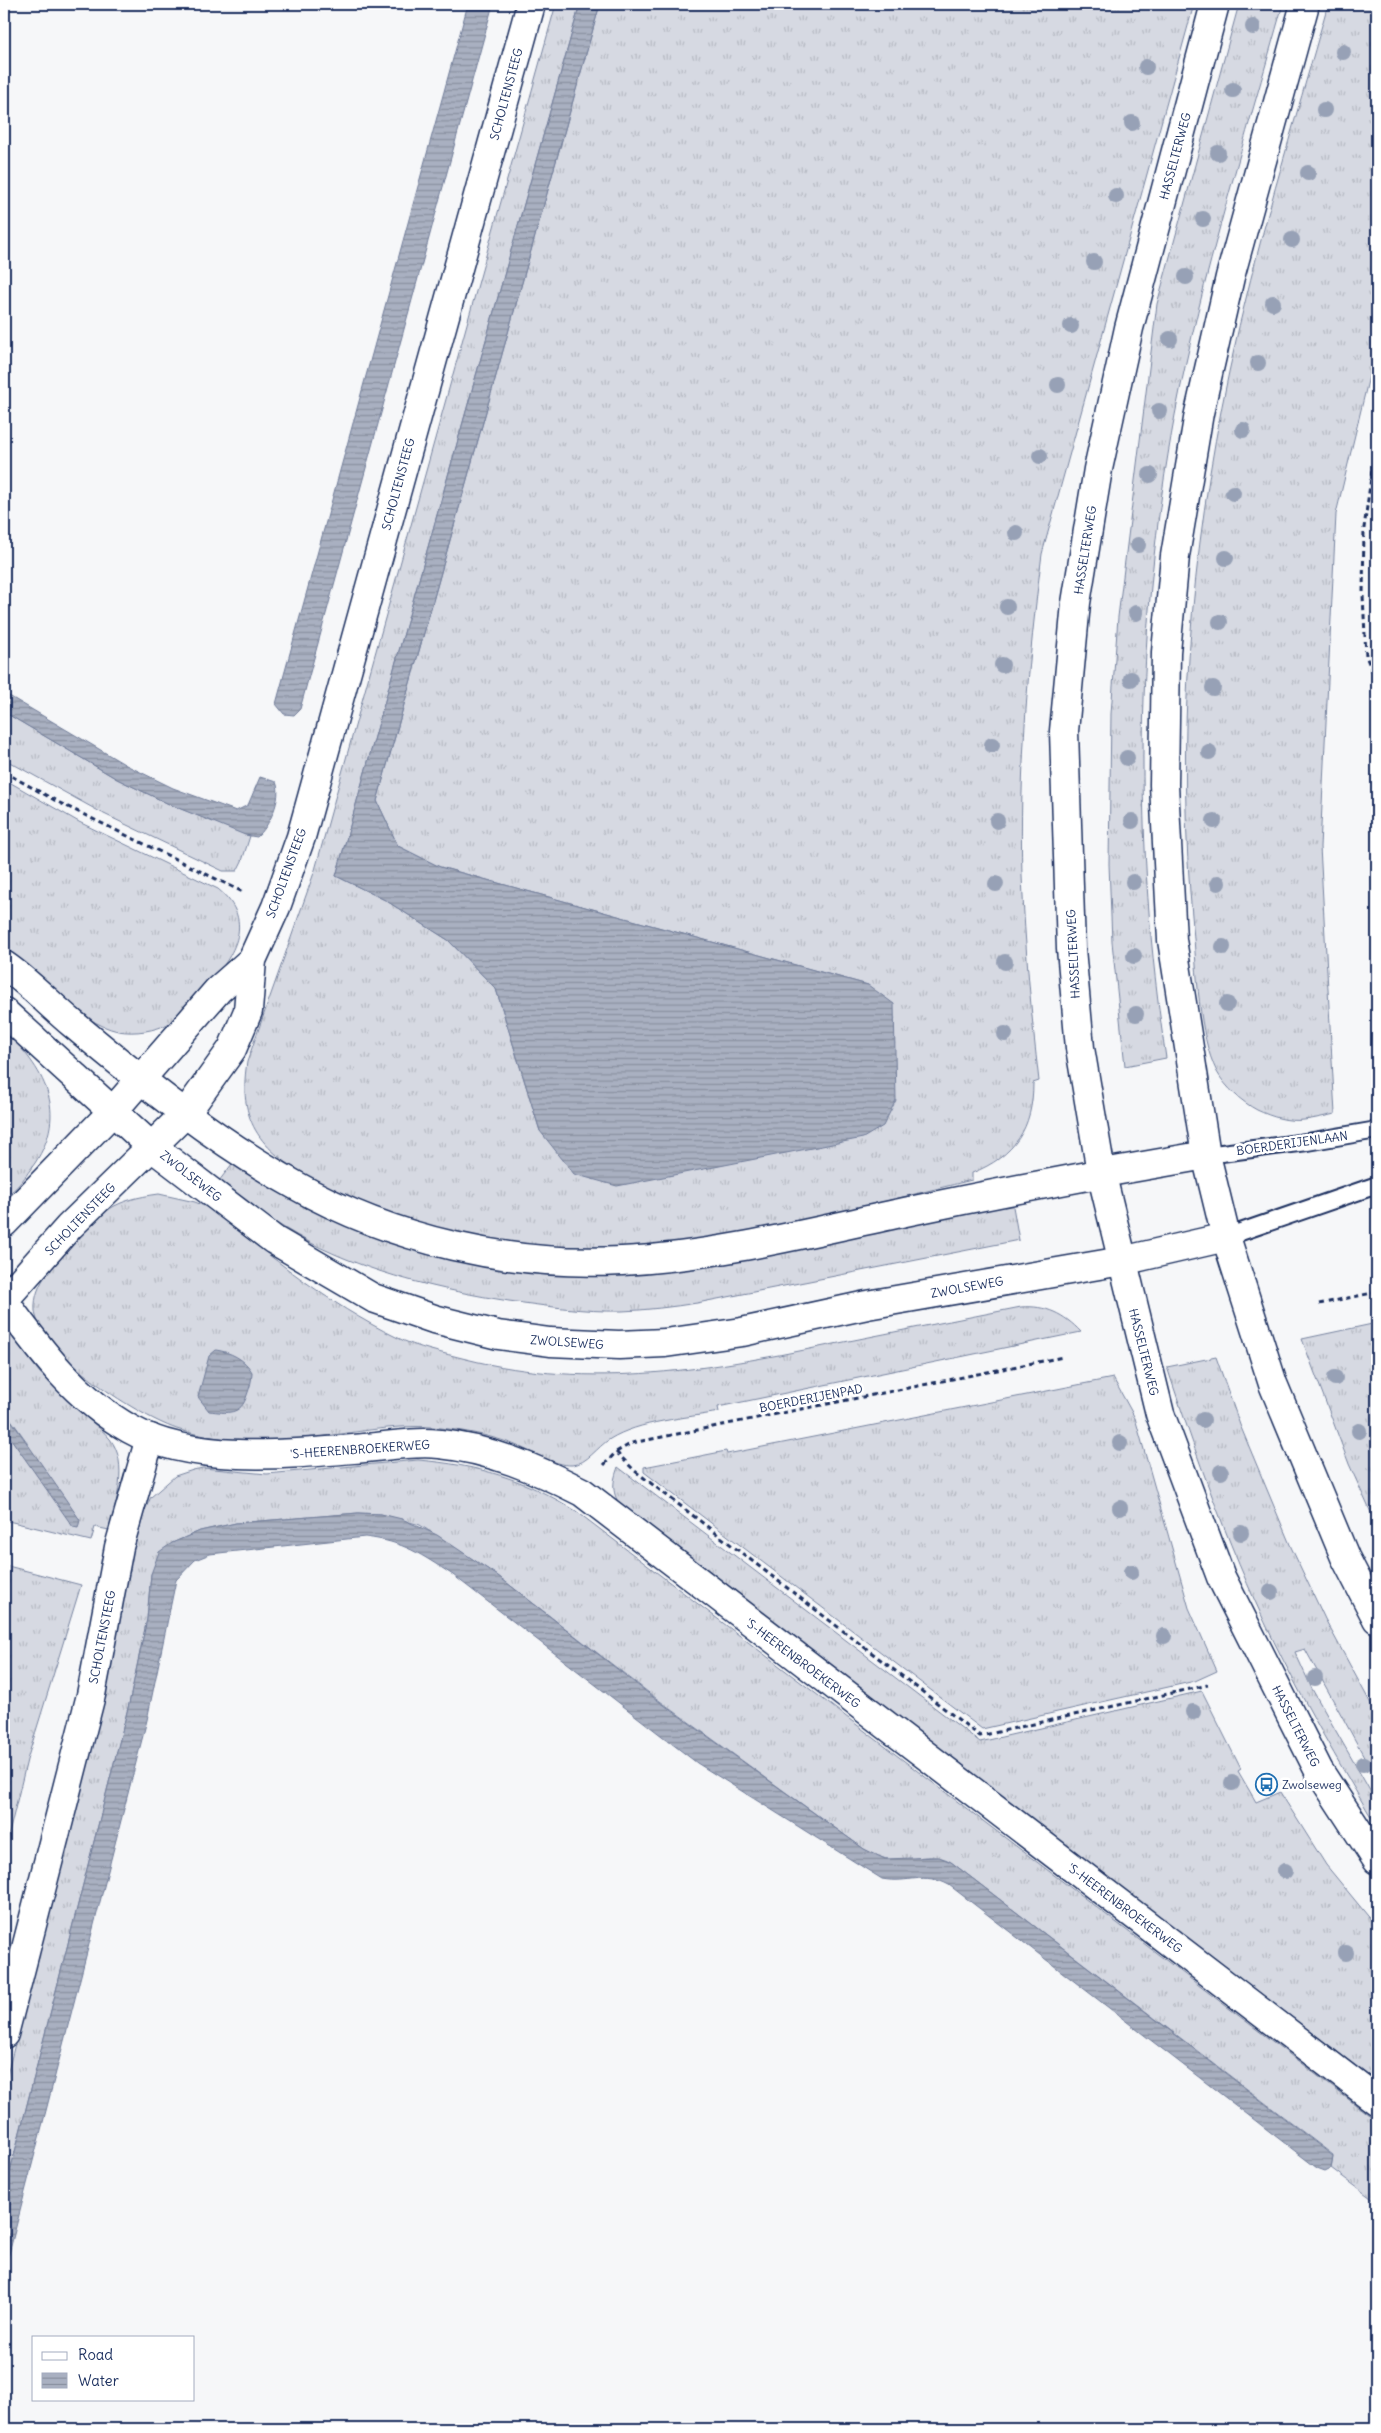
<svg xmlns="http://www.w3.org/2000/svg" width="1381" height="2433" font-family="Delius,sans-serif">
  <style>
    .grass { fill: url(#grass-tufts); stroke: #7884a0 }
    .water { fill: url(#water-rules); stroke: #707c99 }
    .lines { fill: none; stroke-linecap: round; stroke-linejoin: round }
    .lane-casing { stroke: #1b2f5e; stroke-width: 20 }
    .street-casing { stroke: #1b2f5e; stroke-width: 31 }
    .primary-casing { stroke: #1b2f5e; stroke-width: 31 }
    .path { stroke: #1b2f5e; stroke-width: 3; stroke-dasharray: 5 4; stroke-linecap: butt }
    .lane { stroke: #fff; stroke-width: 16 }
    .street { stroke: #fff; stroke-width: 28 }
    .primary { stroke: #fff; stroke-width: 28 }
    .tree { fill: #97a1b6 }
    .labels { text-anchor: middle; dominant-baseline: central; stroke-width: 5; stroke-linejoin: round; paint-order: stroke }
    .street-label { font-size: 12px; fill: #1b2f5e; stroke: #fff }
    .poi-label { font-size: 12px; fill: #1b2f5e; stroke: #fff; text-anchor: start }
  </style>
  <defs>
    <pattern id="grass-tufts" width="24" height="20" patternUnits="userSpaceOnUse" patternTransform="scale(1.25)"><rect width="24" height="20" fill="#d6d9e2"/><path d="M3 7l-1-3M5 7V3M7 7l1-3M15 17l-1-3M17 17v-4M19 17l1-3" fill="none" stroke="#b7bbc4"/></pattern>
    <pattern id="water-rules" width="6" height="5" patternUnits="userSpaceOnUse" patternTransform="scale(1.25)"><rect width="6" height="5" fill="#a9b0c1"/><path d="M0 2.5h6" fill="none" stroke="#8990a0"/></pattern>
  </defs>
  <rect width="100%" height="100%" fill="#f6f7f9"/>
  <filter id="ink" filterUnits="userSpaceOnUse"><feTurbulence type="fractalNoise" baseFrequency=".02" numOctaves="2"/><feDisplacementMap in="SourceGraphic" scale="10" xChannelSelector="R" yChannelSelector="G"/><feConvolveMatrix kernelMatrix="1 2 1 2 8 2 1 2 1" color-interpolation-filters="sRGB"/></filter>
  <g filter="url(#ink)">
    <g class="grass">
      <path d="M556,4H580L336,876L385,900L448,940L496,989L540,1131L868,985L440,867L398,846L377,801L600,4H1194L1042,554C1028,661 1019,768 1022,876C1025,945 1031,1013 1039,1081L1033,1083C1033,1128 1015,1156 972,1173V1180C873,1204 774,1231 672,1243C652,1245 631,1250 610,1250C594,1251 577,1248 561,1247C478,1242 396,1224 322,1184C268,1155 236,1129 247,1062L315,870Z"/>
      <path d="M1239,4H1283C1245,140 1202,276 1175,415C1135,627 1133,845 1166,1058L1125,1066L1112,942L1109,864L1111,714L1118,617L1157,304Z"/>
      <path d="M1328,4H1377V343L1336,514L1320,847L1335,1114C1325,1116 1314,1119 1304,1120C1288,1122 1272,1117 1257,1110C1242,1102 1226,1088 1217,1072C1198,1035 1197,969 1193,927C1175,742 1190,554 1229,372C1255,248 1294,126 1328,4Z"/>
      <polygon points="4,712 117,779 171,805 250,836 242,861 237,871 223,871 104,814 4,759"/>
      <path d="M4,779L79,822L218,889C258,922 232,958 205,989C194,1001 185,1015 170,1023C155,1031 135,1034 118,1031C79,1023 33,972 4,945Z"/>
      <path d="M4,1030C44,1069 69,1111 35,1163C26,1175 18,1190 4,1196Z"/>
      <path d="M235,1160L534,1269L1012,1201L1019,1240L697,1303C672,1307 647,1310 622,1311C584,1312 546,1306 509,1301C440,1290 372,1274 309,1242C277,1225 247,1204 219,1181Z"/>
      <path d="M159,1194L195,1202L211,1209C270,1256 328,1304 396,1337C417,1348 443,1353 466,1359C593,1391 713,1369 839,1343C899,1331 960,1319 1021,1307C1046,1305 1064,1314 1081,1332L718,1407L719,1412C686,1418 639,1421 610,1439C597,1447 587,1464 572,1465C555,1466 527,1449 510,1443C488,1435 465,1431 441,1428C393,1422 345,1436 296,1439C258,1442 217,1441 180,1430C142,1419 39,1353 35,1311C33,1282 56,1263 73,1243C103,1210 114,1200 159,1194Z"/>
      <polygon points="1377,1323 1377,1526 1349,1464 1302,1339"/>
      <path d="M4,1327L40,1373L89,1416L87,1418C95,1425 104,1431 110,1439C129,1463 116,1503 109,1530L95,1527L91,1541L4,1520V1429L21,1452L27,1442L4,1410Z"/>
      <path d="M1216,1357L1240,1425L1291,1547L1325,1619L1377,1715V1780L1305,1649L1295,1652L1312,1689L1377,1803V1827C1348,1778 1319,1729 1293,1679C1240,1579 1202,1473 1167,1367Z"/>
      <polygon points="1113,1378 1135,1418 1189,1608 1217,1671 1195,1681 982,1729 644,1472 644,1467 726,1451 727,1454"/>
      <path d="M418,1460C478,1465 525,1479 576,1511L1377,2121V2198L1375,2201L1331,2168L1333,2155L951,1862C934,1851 912,1861 893,1860C882,1859 873,1854 864,1849L653,1696L498,1576L420,1525L381,1514L358,1513L236,1523L200,1531L172,1543L151,1574L147,1619L129,1704L4,2195V2087L95,1730L137,1527L151,1497L175,1476L193,1470L203,1468L267,1474Z"/>
      <path d="M618,1467L980,1742L1202,1691L1241,1769L1238,1771L1256,1802L1280,1792L1326,1865L1377,1927V2082L620,1505C611,1491 613,1481 618,1467Z"/>
      <polygon points="4,1565 81,1585 27,1760 4,1854 4,1602 7,1589 4,1588"/>
    </g>
    <g class="water">
      <polygon points="468,4 493,4 300,709 294,715 284,714 276,704"/>
      <polygon points="580,4 600,4 377,801 398,846 440,867 868,985 894,1004 896,1100 883,1126 863,1138 617,1186 574,1174 540,1131 496,989 448,940 385,900 336,876"/>
      <path d="M4,693L126,765L173,788L236,811L248,805L260,777L276,782C283,797 269,827 257,837L245,835L171,805L117,779L4,712Z"/>
      <path d="M216,1350C230,1352 245,1359 252,1372C252,1380 250,1387 247,1395C241,1416 227,1413 209,1411L198,1397L209,1356Z"/>
      <polygon points="4,1410 80,1520 78,1528 73,1527 4,1429"/>
      <path d="M358,1513L381,1514L402,1519L437,1535L498,1576L653,1697L864,1849L885,1859L939,1857L951,1862L1333,2156L1331,2168L1325,2171L1317,2168L949,1885C923,1871 909,1884 882,1879L697,1763L453,1575C420,1554 405,1542 365,1537L210,1554L195,1560L176,1580L147,1720L4,2273V2195L129,1704L147,1619L151,1574L159,1552L172,1543L200,1531L236,1523Z"/>
    </g>
    <g class="lines">
      <defs>
        <g id="lane">
          <polyline points="1206,1155 1307,1142 1377,1130"/>
          <polyline points="1226,1237 1377,1185"/>
        </g>
        <g id="street">
          <polyline points="4,1223 113,1111 218,990 252,960"/>
          <polyline points="4,1300 69,1227 186,1113 232,1049 248,1011 252,960 276,907 301,837 531,4"/>
          <path d="M4,1301C40,1350 75,1398 130,1429C193,1465 294,1454 364,1448C388,1446 415,1441 440,1444C490,1449 537,1469 582,1492L1377,2101"/>
          <polyline points="4,2034 91,1695 119,1547 150,1438"/>
        </g>
        <g id="primary">
          <polyline points="1215,4 1129,328 1098,469 1076,603 1064,731 1071,949 1080,1048 1101,1172 1160,1414 1221,1577 1319,1771 1377,1860"/>
          <polyline points="1305,4 1230,277 1199,413 1175,556 1166,652 1164,785 1172,940 1206,1155 1226,1237 1273,1384 1345,1557 1377,1619"/>
          <path d="M4,965C29,982 50,1005 73,1024C141,1081 218,1143 295,1185C392,1240 511,1267 622,1261C718,1256 811,1232 905,1212C1005,1191 1105,1172 1206,1155"/>
          <polyline points="4,1012 152,1147 274,1240 373,1298 434,1319 498,1335 550,1342 619,1345 665,1343 742,1332 867,1305 1122,1261 1226,1237"/>
        </g>
      </defs>
      <use href="#lane" class="lane-casing"/>
      <use href="#street" class="street-casing"/>
      <use href="#primary" class="primary-casing"/>
      <g class="path">
        <polyline points="1377,435 1364,528 1363,595 1366,656 1377,683"/>
        <polyline points="4,772 60,803 243,892"/>
        <polyline points="1319,1304 1377,1292"/>
        <polyline points="616,1452 635,1471 980,1736 1208,1685"/>
        <polyline points="604,1465 616,1452 632,1443 1063,1357"/>
      </g>
      <use href="#lane" class="lane"/>
      <use href="#street" class="street"/>
      <use href="#primary" class="primary"/>
    </g>
    <g class="tree">
      <circle cx="1253" cy="27" r="8"/>
      <circle cx="1343" cy="52" r="8"/>
      <circle cx="1146" cy="67" r="8"/>
      <circle cx="1233" cy="90" r="8"/>
      <circle cx="1324" cy="110" r="8"/>
      <circle cx="1132" cy="123" r="8"/>
      <circle cx="1218" cy="153" r="8"/>
      <circle cx="1308" cy="173" r="8"/>
      <circle cx="1116" cy="196" r="8"/>
      <circle cx="1203" cy="219" r="8"/>
      <circle cx="1292" cy="240" r="8"/>
      <circle cx="1094" cy="262" r="8"/>
      <circle cx="1186" cy="277" r="8"/>
      <circle cx="1273" cy="303" r="8"/>
      <circle cx="1071" cy="326" r="8"/>
      <circle cx="1170" cy="339" r="8"/>
      <circle cx="1258" cy="363" r="8"/>
      <circle cx="1058" cy="385" r="8"/>
      <circle cx="1159" cy="411" r="8"/>
      <circle cx="1243" cy="430" r="8"/>
      <circle cx="1040" cy="456" r="8"/>
      <circle cx="1150" cy="475" r="8"/>
      <circle cx="1233" cy="493" r="8"/>
      <circle cx="1016" cy="533" r="8"/>
      <circle cx="1138" cy="545" r="8"/>
      <circle cx="1226" cy="558" r="8"/>
      <circle cx="1007" cy="607" r="8"/>
      <circle cx="1136" cy="613" r="8"/>
      <circle cx="1220" cy="622" r="8"/>
      <circle cx="1002" cy="665" r="8"/>
      <circle cx="1131" cy="679" r="8"/>
      <circle cx="1213" cy="688" r="8"/>
      <circle cx="992" cy="745" r="8"/>
      <circle cx="1209" cy="752" r="8"/>
      <circle cx="1127" cy="758" r="8"/>
      <circle cx="997" cy="821" r="8"/>
      <circle cx="1132" cy="821" r="8"/>
      <circle cx="1214" cy="821" r="8"/>
      <circle cx="1133" cy="882" r="8"/>
      <circle cx="1218" cy="883" r="8"/>
      <circle cx="996" cy="884" r="8"/>
      <circle cx="1223" cy="947" r="8"/>
      <circle cx="1134" cy="956" r="8"/>
      <circle cx="1005" cy="962" r="8"/>
      <circle cx="1227" cy="1004" r="8"/>
      <circle cx="1136" cy="1014" r="8"/>
      <circle cx="1005" cy="1034" r="8"/>
      <circle cx="1335" cy="1378" r="8"/>
      <circle cx="1203" cy="1420" r="8"/>
      <circle cx="1359" cy="1431" r="8"/>
      <circle cx="1120" cy="1443" r="8"/>
      <circle cx="1221" cy="1472" r="8"/>
      <circle cx="1120" cy="1508" r="8"/>
      <circle cx="1241" cy="1533" r="8"/>
      <circle cx="1131" cy="1572" r="8"/>
      <circle cx="1271" cy="1592" r="8"/>
      <circle cx="1164" cy="1636" r="8"/>
      <circle cx="1315" cy="1678" r="8"/>
      <circle cx="1193" cy="1712" r="8"/>
      <circle cx="1363" cy="1764" r="8"/>
      <circle cx="1232" cy="1783" r="8"/>
      <circle cx="1285" cy="1871" r="8"/>
      <circle cx="1346" cy="1953" r="8"/>
    </g>
  </g>
  <defs>
    <symbol id="bus-ring" viewBox="-11 -11 22 22"><circle r="9.5" fill="#fff" stroke="#1f6fb2" stroke-width="1.5"/><path d="M-5-6H5V4H4V6H2V4H-2V6H-4V4H-5ZM-3.5-4V0h7V-4ZM-3.5 1.2v1.5H-2V1.2ZM2 1.2v1.5H3.5V1.2Z" fill="#1f6fb2"/></symbol>
  </defs>
  <g fill-rule="evenodd">
    <use href="#bus-ring" x="1254" y="1772" width="25" height="25"/>
  </g>
  <g class="labels">
    <g class="street-label">
      <text transform="translate(506 94) rotate(-75)">SCHOLTENSTEEG</text>
      <text transform="translate(1175 156) rotate(-75)">HASSELTERWEG</text>
      <text transform="translate(398 484) rotate(-75)">SCHOLTENSTEEG</text>
      <text transform="translate(1085 550) rotate(-81)">HASSELTERWEG</text>
      <text transform="translate(286 873) rotate(-70)">SCHOLTENSTEEG</text>
      <text transform="translate(1073 954) rotate(-93)">HASSELTERWEG</text>
      <text transform="translate(1292 1143) rotate(-8)">BOERDERIJENLAAN</text>
      <text transform="translate(191 1176) rotate(38)">ZWOLSEWEG</text>
      <text transform="translate(80 1219) rotate(-46)">SCHOLTENSTEEG</text>
      <text transform="translate(967 1287) rotate(-10)">ZWOLSEWEG</text>
      <text transform="translate(567 1342) rotate(4)">ZWOLSEWEG</text>
      <text transform="translate(1144 1352) rotate(76)">HASSELTERWEG</text>
      <text transform="translate(811 1398) rotate(-11)">BOERDERIJENPAD</text>
      <text transform="translate(360 1449) rotate(-4)">'S-HEERENBROEKERWEG</text>
      <text transform="translate(102 1637) rotate(-79)">SCHOLTENSTEEG</text>
      <text transform="translate(803 1663) rotate(37)">'S-HEERENBROEKERWEG</text>
      <text transform="translate(1296 1726) rotate(63)">HASSELTERWEG</text>
      <text transform="translate(1125 1908) rotate(37)">'S-HEERENBROEKERWEG</text>
    </g>
    <g class="poi-label">
      <text x="1282" y="1784">Zwolseweg</text>
    </g>
  </g>
  <rect width="1381" height="2433" fill="none" stroke="#fff" stroke-width="20"/>
  <rect x="10" y="10" width="1361" height="2413" fill="none" stroke="#1b2f5e" stroke-width="2" filter="url(#ink)"/>
  <rect x="32" y="2336" width="162" height="65" fill="#ffffff" stroke="#a4acbf"/>
  <rect x="42" y="2352" width="25" height="8" fill="#ffffff" stroke="#a4acbf"/>
  <text x="78" y="2360" font-size="15" fill="#1b2f5e">Road</text>
  <rect x="42" y="2373" width="25" height="15" fill="url(#water-rules)" stroke="#a4acbf"/>
  <text x="78" y="2386" font-size="15" fill="#1b2f5e">Water</text>
</svg>
